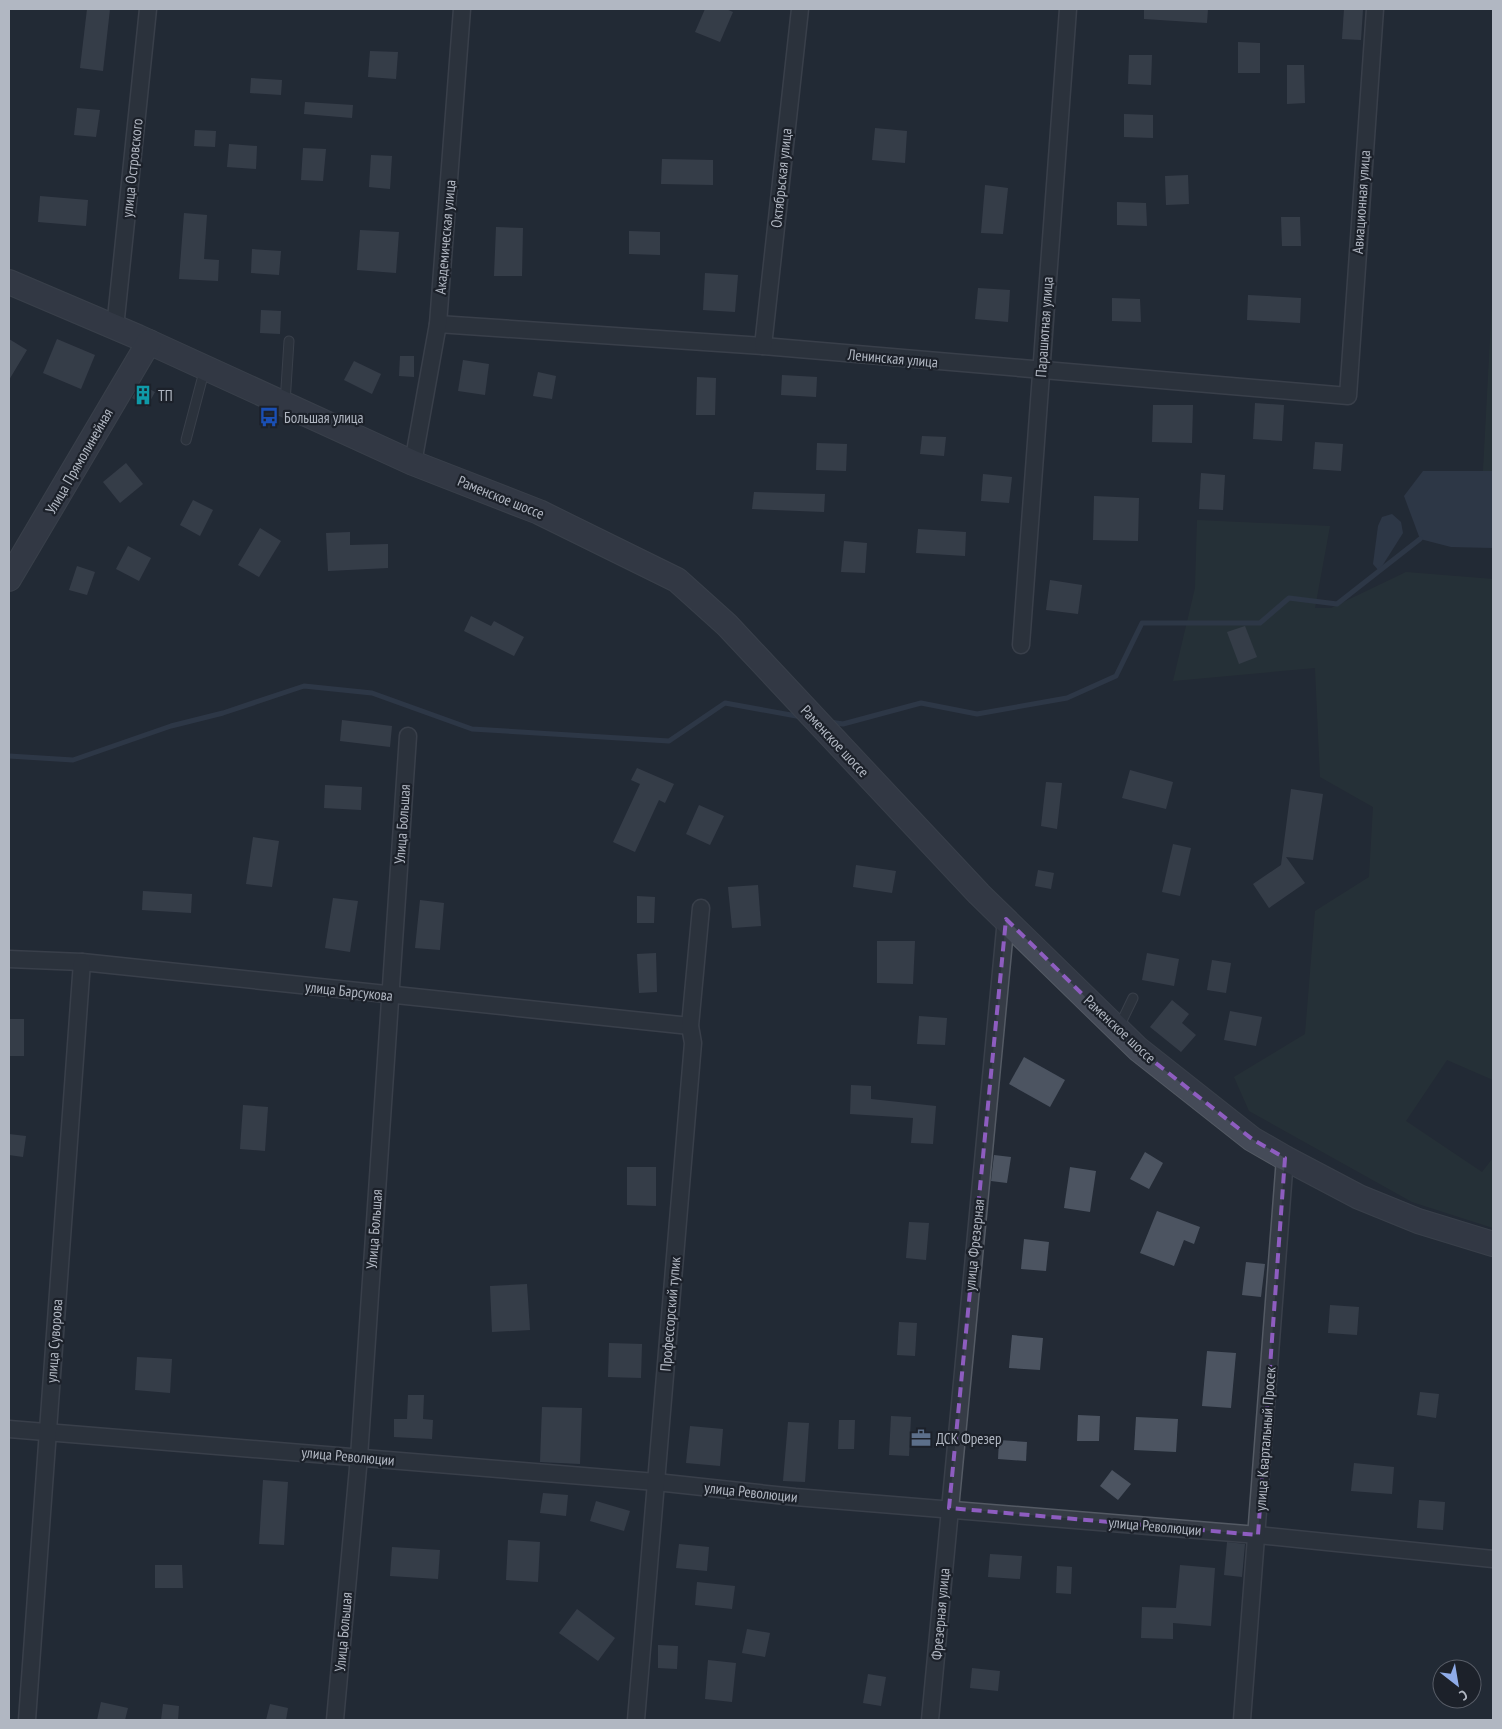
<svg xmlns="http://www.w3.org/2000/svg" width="1502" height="1729" font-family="'PT Sans Narrow',sans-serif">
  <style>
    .green { fill: #29393a }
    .water { fill: #3a475c }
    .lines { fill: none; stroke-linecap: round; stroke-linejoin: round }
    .stream { stroke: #3a475c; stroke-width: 5 }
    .building { fill: #4c5461 }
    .lane-casing { stroke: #545a64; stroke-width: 11 }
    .street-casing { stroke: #545a64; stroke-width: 19 }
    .secondary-casing { stroke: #545a64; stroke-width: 26 }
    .lane { stroke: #363c46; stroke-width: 9 }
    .street { stroke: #363c46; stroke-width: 16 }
    .secondary { stroke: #454b58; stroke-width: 24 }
    .marked { fill: none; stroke: #8e5dc0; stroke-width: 4; stroke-dasharray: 10 6; stroke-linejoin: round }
    .labels { text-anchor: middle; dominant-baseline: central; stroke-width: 4.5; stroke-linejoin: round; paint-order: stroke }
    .street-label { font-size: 15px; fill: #b1b7c2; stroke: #1c212a }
    .poi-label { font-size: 15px; fill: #b1b7c2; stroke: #1c212a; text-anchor: start }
  </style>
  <rect width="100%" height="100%" fill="#232a35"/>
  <g class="green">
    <polygon points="1493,283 1493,471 1483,471"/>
    <polygon points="1197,520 1330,526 1315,608 1331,608 1406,572 1493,579 1493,1080 1447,1060 1406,1121 1482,1172 1493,1158 1493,1228 1412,1202 1249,1111 1234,1077 1305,1034 1315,911 1369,877 1373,807 1320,777 1315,668 1173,681 1195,588"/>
  </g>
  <g class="water">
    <polygon points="1423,471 1493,471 1493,548 1451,547 1420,539 1404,496"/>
    <polygon points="1392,514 1401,522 1403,533 1379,571 1373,564 1378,526 1382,517"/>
  </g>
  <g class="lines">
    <g class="stream">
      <polyline points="830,722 843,724 921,703 977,714 1067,698 1116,676 1142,623 1260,623 1289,598 1337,604 1420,539"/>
      <polyline points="9,756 73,760 171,726 223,713 304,686 372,693 472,729 669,741 725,703 802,717"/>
    </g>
  </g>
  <g class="building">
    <polygon points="87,9 110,9 103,71 80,68"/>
    <polygon points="705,9 726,9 733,12 720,42 695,32"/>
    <polygon points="1144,9 1208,9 1207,23 1144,19"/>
    <polygon points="1344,9 1363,9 1361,40 1342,39"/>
    <polygon points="1238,42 1260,43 1260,73 1238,73"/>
    <polygon points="370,51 398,52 396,79 368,77"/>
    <polygon points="1129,55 1152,55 1151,85 1128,84"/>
    <polygon points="1287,65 1304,65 1305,103 1287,104"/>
    <polygon points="251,78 282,80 281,95 250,93"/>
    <polygon points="305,102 353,105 352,118 304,114"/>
    <polygon points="77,108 100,110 96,137 74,135"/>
    <polygon points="1124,114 1153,115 1153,138 1124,137"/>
    <polygon points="875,128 907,131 905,163 872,160"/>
    <polygon points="195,130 216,131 215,147 194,146"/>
    <polygon points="229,144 257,146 256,169 227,167"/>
    <polygon points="303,148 326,149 323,181 301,180"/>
    <polygon points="371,155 392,156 390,189 369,187"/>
    <polygon points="662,159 713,160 713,185 661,184"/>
    <polygon points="1188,175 1189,204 1166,205 1165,176"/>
    <polygon points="985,185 1008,188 1003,234 981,233"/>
    <polygon points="40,196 88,200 86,226 38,222"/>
    <polygon points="1117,202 1146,203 1147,226 1117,225"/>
    <polygon points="184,213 207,215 204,259 219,260 218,281 179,279"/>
    <polygon points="1281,217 1300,217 1301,246 1282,246"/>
    <polygon points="496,227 523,228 522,276 494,276"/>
    <polygon points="360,230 399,232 396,273 357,270"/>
    <polygon points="629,231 660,232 660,255 629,254"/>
    <polygon points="252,249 281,251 279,275 251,273"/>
    <polygon points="705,273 738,275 735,312 703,310"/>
    <polygon points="978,288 1010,290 1008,322 975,319"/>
    <polygon points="1248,295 1301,298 1300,323 1247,320"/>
    <polygon points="1112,298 1140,299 1141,322 1112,321"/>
    <polygon points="261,310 281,311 280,334 260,333"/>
    <polygon points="9,339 27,350 9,380"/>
    <polygon points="57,339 95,355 81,389 43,373"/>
    <polygon points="400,356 414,356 414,377 399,376"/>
    <polygon points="463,360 489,364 485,395 458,391"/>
    <polygon points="354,361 381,374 372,394 344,380"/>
    <polygon points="538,372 556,376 552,399 533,396"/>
    <polygon points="782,375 817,377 816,397 781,395"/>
    <polygon points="697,377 716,378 715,415 696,415"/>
    <polygon points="140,384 155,392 147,407 132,398"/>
    <polygon points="1255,403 1284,405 1282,441 1253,439"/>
    <polygon points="1153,405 1193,405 1192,443 1152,442"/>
    <polygon points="922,436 946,437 944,456 920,454"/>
    <polygon points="1315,442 1343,444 1341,471 1313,469"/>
    <polygon points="817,443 847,444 846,471 816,470"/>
    <polygon points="126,463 143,484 120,503 103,482"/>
    <polygon points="1201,473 1225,475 1223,510 1199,509"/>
    <polygon points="983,474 1012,477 1009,503 981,501"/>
    <polygon points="754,492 825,494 824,512 752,509"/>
    <polygon points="1094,496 1139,498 1138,541 1093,540"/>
    <polygon points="193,500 213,510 200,536 180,525"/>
    <polygon points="260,528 281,541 259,577 238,565"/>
    <polygon points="918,529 966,532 965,556 916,553"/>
    <polygon points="350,532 350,545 388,544 388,568 328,571 326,533"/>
    <polygon points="844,541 867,543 865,573 841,572"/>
    <polygon points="128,546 151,558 139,581 116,569"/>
    <polygon points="77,566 95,572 87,595 69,590"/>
    <polygon points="1050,580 1082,585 1078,614 1046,610"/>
    <polygon points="471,616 491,626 494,621 524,637 514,656 464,631"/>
    <polygon points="1245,626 1257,657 1239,664 1227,632"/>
    <polygon points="342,720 392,726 390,747 340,741"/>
    <polygon points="637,768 674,784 665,803 659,800 635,852 613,842 640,784 631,780"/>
    <polygon points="1130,770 1173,782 1166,809 1122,798"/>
    <polygon points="1046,782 1062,783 1057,829 1041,826"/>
    <polygon points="325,785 362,787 361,810 324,808"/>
    <polygon points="1291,789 1323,794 1313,860 1286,857 1305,883 1269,908 1253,884 1281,865"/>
    <polygon points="699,805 724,816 710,845 686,834"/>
    <polygon points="253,837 279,841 272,887 246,884"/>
    <polygon points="1173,844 1191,848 1180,896 1162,892"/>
    <polygon points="856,865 896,871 892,893 853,887"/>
    <polygon points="1038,870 1054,873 1051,889 1035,886"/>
    <polygon points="758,885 761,926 732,928 728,887"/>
    <polygon points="143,891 192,894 191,913 142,910"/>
    <polygon points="637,896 655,897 654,923 637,923"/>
    <polygon points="333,898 358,901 350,952 325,948"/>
    <polygon points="420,900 444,903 440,950 415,948"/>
    <polygon points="877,941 915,941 913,984 877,983"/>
    <polygon points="656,953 657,992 639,993 637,954"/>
    <polygon points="1147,953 1179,959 1174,986 1142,980"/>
    <polygon points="1212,960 1231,963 1226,993 1207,990"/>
    <polygon points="1172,1000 1189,1014 1182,1023 1196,1035 1181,1052 1150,1027"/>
    <polygon points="1230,1011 1262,1017 1256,1046 1224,1040"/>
    <polygon points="919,1016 947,1018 945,1045 917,1044"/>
    <rect x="9" y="1019" width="15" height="37"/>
    <polygon points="1024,1057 1065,1080 1050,1107 1009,1084"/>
    <polygon points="851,1085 871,1086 871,1099 936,1106 933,1144 911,1143 913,1118 850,1114"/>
    <polygon points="243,1105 268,1107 265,1151 240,1149"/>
    <polygon points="9,1134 26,1136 23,1157 9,1155"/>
    <polygon points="1145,1152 1163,1163 1149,1189 1130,1179"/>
    <polygon points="994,1155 1011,1157 1007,1183 991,1181"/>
    <polygon points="627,1167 656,1167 656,1206 627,1205"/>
    <polygon points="1070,1167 1096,1171 1090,1212 1064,1208"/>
    <polygon points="1157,1211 1200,1227 1194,1244 1184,1240 1174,1266 1140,1253"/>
    <polygon points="909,1222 929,1223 926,1260 906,1258"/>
    <polygon points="1024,1239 1049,1242 1046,1271 1021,1269"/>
    <polygon points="1246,1262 1265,1264 1261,1297 1242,1295"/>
    <polygon points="527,1284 530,1330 492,1332 490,1286"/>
    <polygon points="1330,1305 1359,1307 1357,1335 1328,1333"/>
    <polygon points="899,1322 917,1323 915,1356 897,1355"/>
    <polygon points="1012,1335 1043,1338 1040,1370 1009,1368"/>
    <polygon points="609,1343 642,1344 641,1378 608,1377"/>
    <polygon points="1207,1351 1236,1353 1231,1408 1202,1406"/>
    <polygon points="137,1357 172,1359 170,1393 135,1390"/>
    <polygon points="1420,1392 1439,1394 1436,1418 1417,1415"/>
    <polygon points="408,1395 424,1395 423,1419 433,1420 432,1439 394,1437 394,1419 407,1419"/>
    <polygon points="542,1407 582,1408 580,1464 540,1462"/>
    <polygon points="1078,1415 1100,1416 1099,1441 1077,1441"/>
    <polygon points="891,1416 911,1417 909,1456 889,1455"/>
    <polygon points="1136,1417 1178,1419 1176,1452 1134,1450"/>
    <polygon points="839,1420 855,1420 854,1449 838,1449"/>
    <polygon points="788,1422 809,1423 805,1482 783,1481"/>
    <polygon points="690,1426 723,1429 720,1466 686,1463"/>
    <polygon points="999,1440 1027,1442 1026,1461 998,1459"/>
    <polygon points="1354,1463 1394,1467 1392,1494 1351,1491"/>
    <polygon points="1112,1470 1131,1484 1118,1500 1100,1486"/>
    <polygon points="263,1480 288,1482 284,1545 259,1544"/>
    <polygon points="543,1493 568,1495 566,1516 540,1513"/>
    <polygon points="1419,1500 1445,1502 1443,1530 1417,1528"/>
    <polygon points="596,1501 630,1511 624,1531 590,1521"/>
    <polygon points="508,1540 540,1542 538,1582 506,1580"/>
    <polygon points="1227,1542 1245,1544 1242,1577 1224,1575"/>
    <polygon points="679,1544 709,1547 707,1571 676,1568"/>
    <polygon points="392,1547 440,1550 438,1579 390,1576"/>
    <polygon points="990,1554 1022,1556 1020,1579 988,1577"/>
    <polygon points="155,1565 182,1565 183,1588 155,1588"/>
    <polygon points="1180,1565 1215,1568 1211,1626 1173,1623 1173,1639 1141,1638 1142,1607 1176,1608"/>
    <polygon points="1057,1566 1072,1567 1071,1594 1056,1593"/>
    <polygon points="697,1582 735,1586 732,1609 695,1605"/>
    <polygon points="577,1609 615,1638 598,1661 559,1633"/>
    <polygon points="747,1629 770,1633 765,1657 742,1653"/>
    <polygon points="658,1645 678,1646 677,1669 658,1668"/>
    <polygon points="708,1660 736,1663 732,1702 705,1699"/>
    <polygon points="972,1668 1000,1671 998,1691 970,1688"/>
    <polygon points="868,1674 886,1677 881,1706 863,1703"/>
    <polygon points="101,1702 128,1708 125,1720 97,1720"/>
    <polygon points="163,1704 179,1706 178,1720 161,1720"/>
    <polygon points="270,1704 288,1708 286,1720 266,1720"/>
  </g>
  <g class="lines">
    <defs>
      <g id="lane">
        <polyline points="285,403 289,341"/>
        <polyline points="186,440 205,368"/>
        <polyline points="1118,1029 1133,998"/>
      </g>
      <g id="street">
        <polyline points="438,324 763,346 1348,396 1375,9"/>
        <polyline points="115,328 148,9"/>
        <polyline points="763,346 800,9"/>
        <polyline points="413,463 438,324 462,9"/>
        <polyline points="1021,645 1068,9"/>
        <polyline points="9,959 82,962 690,1026"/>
        <polyline points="9,1429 656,1482 795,1497 1258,1535 1493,1559"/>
        <polyline points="27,1720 82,962"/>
        <polyline points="335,1720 359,1457 408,736"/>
        <polyline points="636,1720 693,1043 690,1026 701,908"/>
        <polyline points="930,1720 1006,919"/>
        <polyline points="1242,1720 1285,1158"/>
      </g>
      <g id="secondary">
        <polyline points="9,282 138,337 413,463 539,512 677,580 727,625 979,894 1138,1049 1252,1139 1285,1158 1359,1197 1418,1221 1493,1244"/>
        <polyline points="9,579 149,342"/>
      </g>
    </defs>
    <use href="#lane" class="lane-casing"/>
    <use href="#street" class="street-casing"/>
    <use href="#secondary" class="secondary-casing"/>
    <use href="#lane" class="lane"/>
    <use href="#street" class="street"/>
    <use href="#secondary" class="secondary"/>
  </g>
  <path d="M0 0H1502V1729H0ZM1006,919L1138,1049L1252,1139L1285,1158L1258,1535L949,1508Z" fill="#232a35" fill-opacity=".55" fill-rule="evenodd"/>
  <path class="marked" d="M1006,919L1138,1049L1252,1139L1285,1158L1258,1535L949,1508Z"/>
  <defs>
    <symbol id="building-bare" viewBox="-9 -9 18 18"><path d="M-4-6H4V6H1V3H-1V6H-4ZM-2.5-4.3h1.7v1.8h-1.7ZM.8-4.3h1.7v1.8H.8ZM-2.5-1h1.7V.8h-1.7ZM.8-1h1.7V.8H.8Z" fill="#0f9aa8" stroke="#1c212a" stroke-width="2.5" paint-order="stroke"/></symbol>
    <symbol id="bus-bare" viewBox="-9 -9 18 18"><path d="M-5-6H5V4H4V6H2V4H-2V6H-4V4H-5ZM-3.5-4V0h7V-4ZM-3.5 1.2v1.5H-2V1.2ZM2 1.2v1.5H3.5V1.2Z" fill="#1a4fb4" stroke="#1c212a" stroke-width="2.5" paint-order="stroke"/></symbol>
    <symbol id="office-bare" viewBox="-9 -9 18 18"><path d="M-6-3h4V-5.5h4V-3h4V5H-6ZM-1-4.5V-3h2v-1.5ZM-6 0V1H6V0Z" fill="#5c6f8a" stroke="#1c212a" stroke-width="2.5" paint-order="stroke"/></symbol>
  </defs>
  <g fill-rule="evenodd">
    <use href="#building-bare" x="129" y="381" width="28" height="28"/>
    <use href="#bus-bare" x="255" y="403" width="28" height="28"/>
    <use href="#office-bare" x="907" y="1424" width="28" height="28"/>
  </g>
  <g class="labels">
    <g class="street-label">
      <text transform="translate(132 168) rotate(-84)">улица Островского</text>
      <text transform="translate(781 178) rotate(-84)">Октябрьская улица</text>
      <text transform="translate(1361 202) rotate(-86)">Авиационная улица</text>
      <text transform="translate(445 237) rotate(-85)">Академическая улица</text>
      <text transform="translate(1044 327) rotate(-86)">Парашютная улица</text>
      <text transform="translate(893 358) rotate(5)">Ленинская улица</text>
      <text transform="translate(79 461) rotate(-60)">Улица Прямолинейная</text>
      <text transform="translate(501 497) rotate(22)">Раменское шоссе</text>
      <text transform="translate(835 741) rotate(47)">Раменское шоссе</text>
      <text transform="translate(402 824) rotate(-86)">Улица Большая</text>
      <text transform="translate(349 991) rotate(6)">улица Барсукова</text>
      <text transform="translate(1120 1029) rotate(43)">Раменское шоссе</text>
      <text transform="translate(374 1229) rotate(-86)">Улица Большая</text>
      <text transform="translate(974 1245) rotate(-84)">улица Фрезерная</text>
      <text transform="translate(670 1314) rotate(-85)">Профессорский тупик</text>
      <text transform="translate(54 1341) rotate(-86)">улица Суворова</text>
      <text transform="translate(1265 1439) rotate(-86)">улица Квартальный Просек</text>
      <text transform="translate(348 1456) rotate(5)">улица Революции</text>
      <text transform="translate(751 1492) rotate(6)">улица Революции</text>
      <text transform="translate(1155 1526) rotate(5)">улица Революции</text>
      <text transform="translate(940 1614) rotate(-85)">Фрезерная улица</text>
      <text transform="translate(343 1632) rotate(-85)">Улица Большая</text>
    </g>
    <g class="poi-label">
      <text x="158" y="395">ТП</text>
      <text x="284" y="417">Большая улица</text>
      <text x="936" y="1438">ДСК Фрезер</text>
    </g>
  </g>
  <rect width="1502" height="1729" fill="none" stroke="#b1b7c2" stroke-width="20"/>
  <g transform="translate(1457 1684) rotate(149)"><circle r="24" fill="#1c212a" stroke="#585d67"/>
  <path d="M0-4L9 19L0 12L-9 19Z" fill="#8face9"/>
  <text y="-8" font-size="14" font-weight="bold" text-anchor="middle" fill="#b1b7c2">С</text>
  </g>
</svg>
